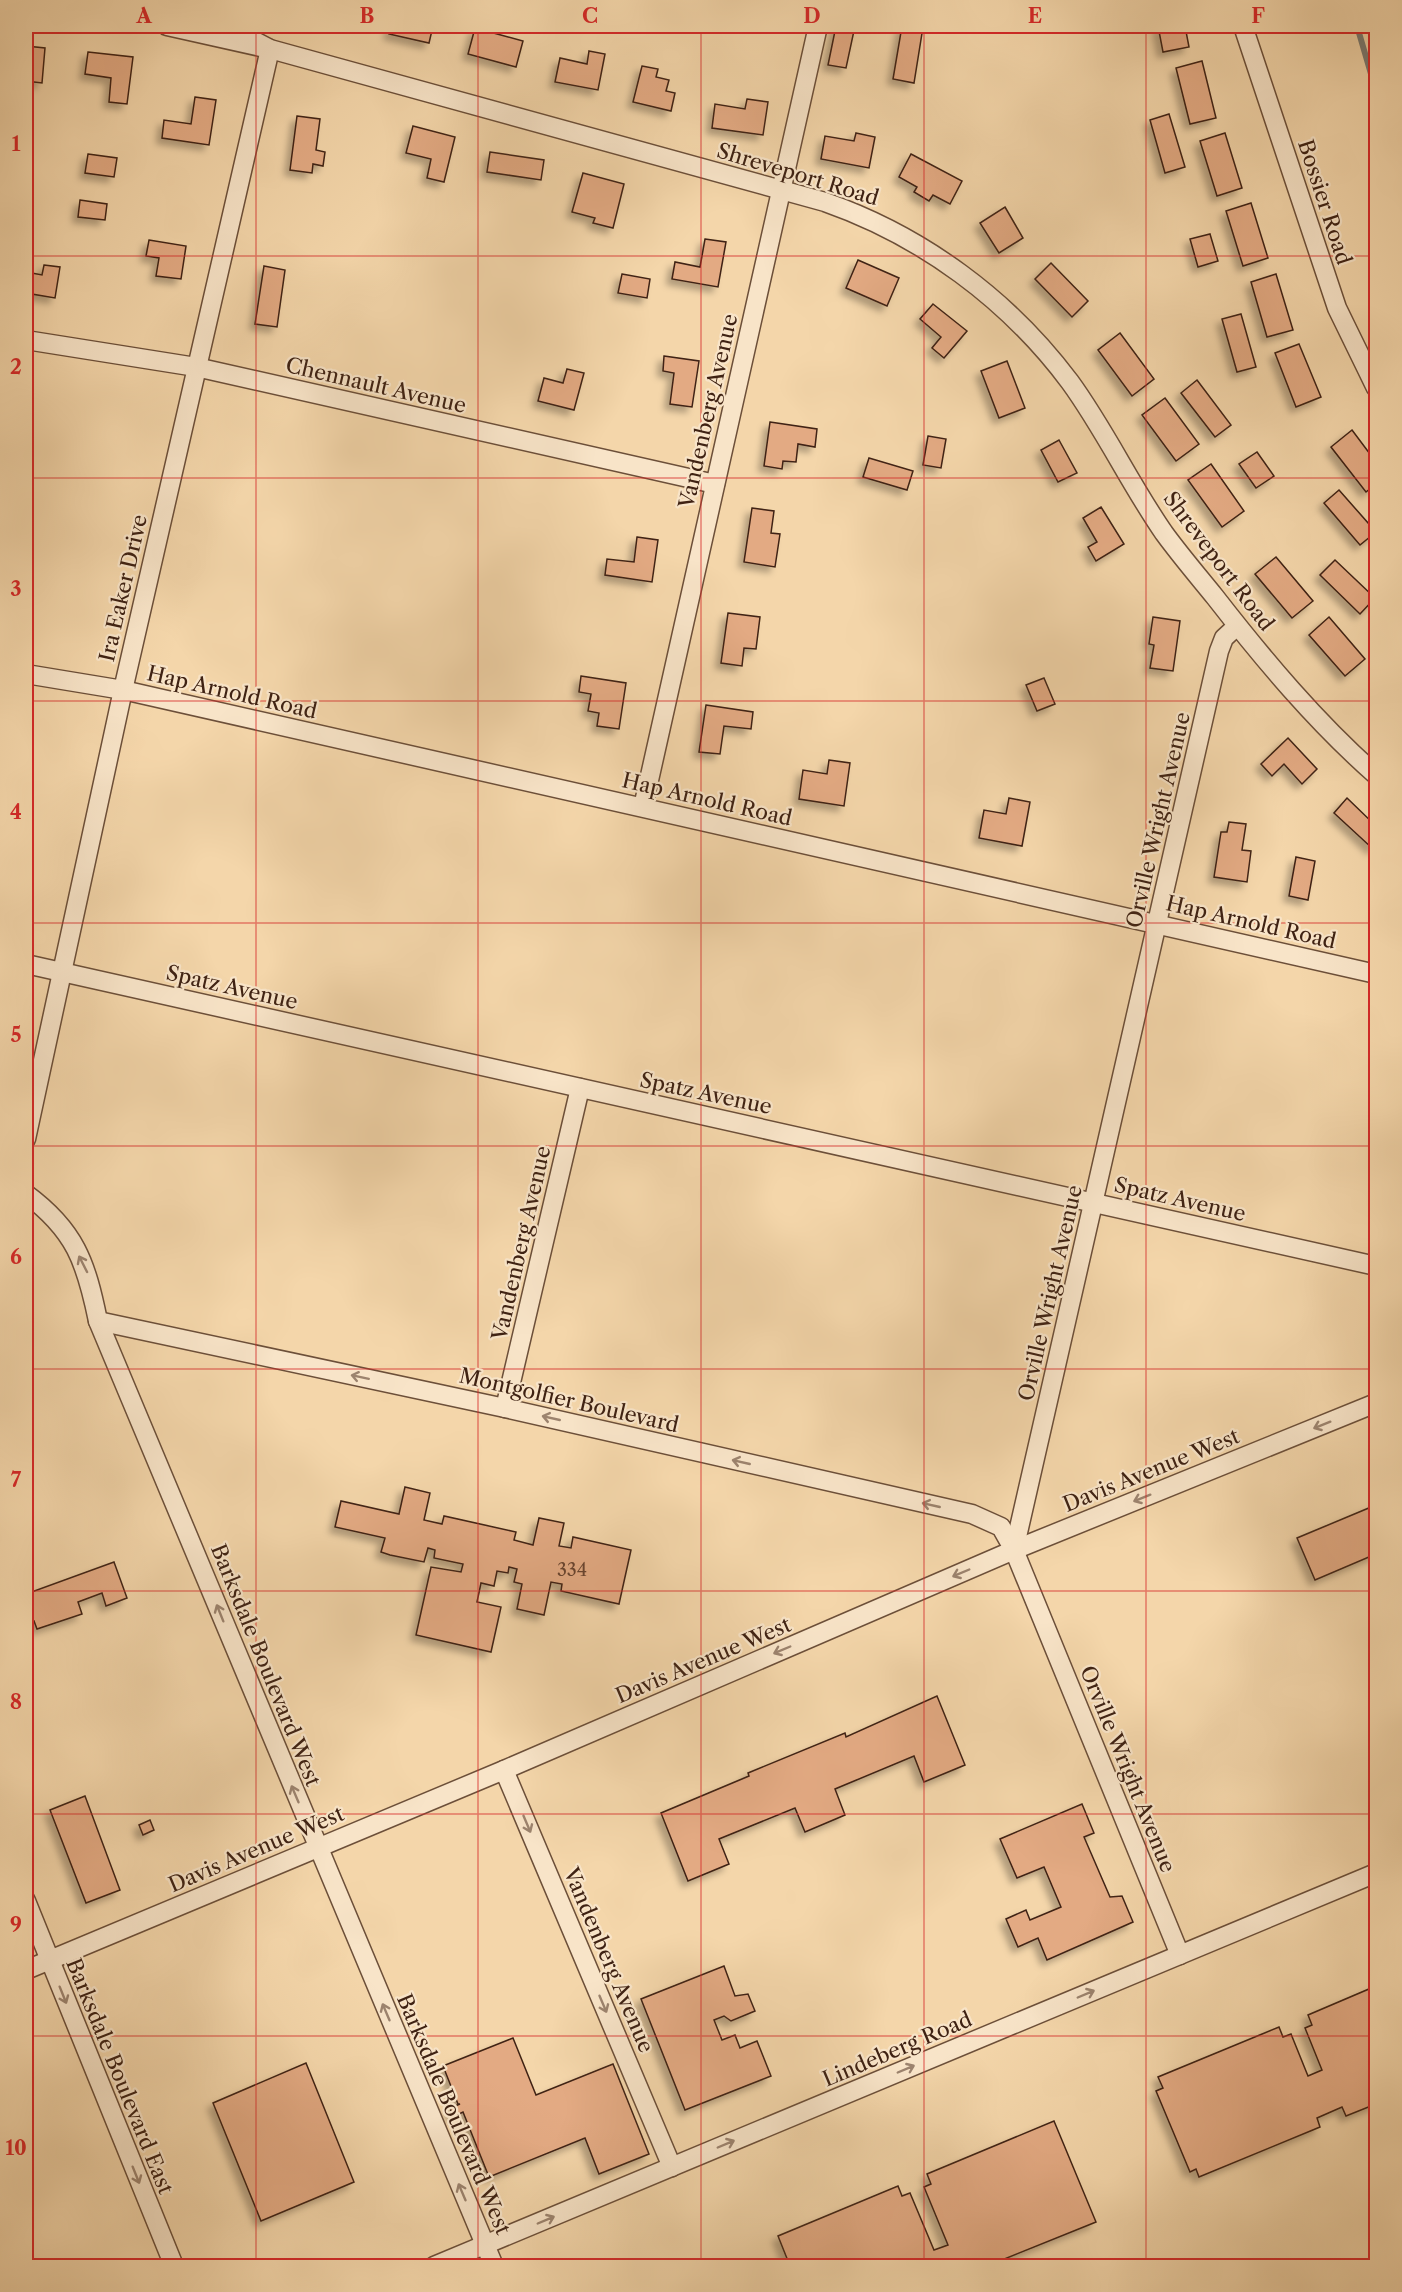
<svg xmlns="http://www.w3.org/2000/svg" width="1402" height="2292" font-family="'Libre Caslon Text',serif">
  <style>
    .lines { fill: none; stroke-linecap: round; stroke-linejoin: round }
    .stream { stroke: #7a7b74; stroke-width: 6 }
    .building { fill: #e3aa83; stroke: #3f2213; stroke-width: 1.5; filter: url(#shadow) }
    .street-casing { stroke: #6c4f39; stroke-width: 21 }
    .street { stroke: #f8e4c8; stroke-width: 18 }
    .oneway { stroke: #9c836e }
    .grid { fill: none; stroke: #d62828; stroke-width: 1.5; stroke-opacity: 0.55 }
    .labels { text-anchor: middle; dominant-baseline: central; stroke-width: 4.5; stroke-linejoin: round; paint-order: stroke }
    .number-label { font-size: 18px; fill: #68442f }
    .street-label { font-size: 21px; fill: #3f2213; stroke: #f8e4c8 }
    .neatline { fill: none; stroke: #d62828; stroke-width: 2 }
    .grid-label { font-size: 20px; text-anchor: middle; font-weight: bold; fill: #d62828 }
  </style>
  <defs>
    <filter id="shadow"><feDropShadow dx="-5.5" dy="5.5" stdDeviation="3" flood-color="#0004"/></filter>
  </defs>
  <rect width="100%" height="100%" fill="#f4d6aa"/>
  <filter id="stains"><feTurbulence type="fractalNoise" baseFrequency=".00333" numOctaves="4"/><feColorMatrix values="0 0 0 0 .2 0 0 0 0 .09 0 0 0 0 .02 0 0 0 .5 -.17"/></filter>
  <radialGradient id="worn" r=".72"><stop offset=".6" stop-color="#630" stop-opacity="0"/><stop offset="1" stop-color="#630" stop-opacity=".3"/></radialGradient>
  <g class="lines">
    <polyline class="stream" points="1357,26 1376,91"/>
  </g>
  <g class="building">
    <polygon points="391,26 433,26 429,43 389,34"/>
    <polygon points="836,26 855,26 846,68 828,65"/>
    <polygon points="902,26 923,27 914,83 893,79"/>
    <polygon points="1158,26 1185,26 1189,47 1163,52"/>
    <polygon points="475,28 523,41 516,67 468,54"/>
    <polygon points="26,46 45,48 42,83 26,81"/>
    <polygon points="589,51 605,54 598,90 555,82 560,58 587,64"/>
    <polygon points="88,52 133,57 127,104 109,102 111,78 85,74"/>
    <polygon points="1202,61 1216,118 1190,124 1176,68"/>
    <polygon points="642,66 658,69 656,77 669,80 666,91 675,93 671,111 633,102"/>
    <polygon points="195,97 216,100 209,145 162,138 164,120 191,124"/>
    <polygon points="747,99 768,102 763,135 712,128 715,104 745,109"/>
    <polygon points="1169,114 1185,167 1165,173 1150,120"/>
    <polygon points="297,116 320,119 316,150 325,152 323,166 313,164 312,173 290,170"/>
    <polygon points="413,126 455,137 444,182 427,178 431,159 406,153"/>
    <polygon points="856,133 875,137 869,168 821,159 825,136 854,141"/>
    <polygon points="1225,133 1242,188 1217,196 1200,141"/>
    <polygon points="490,152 544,160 541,180 487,172"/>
    <polygon points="88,154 117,158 114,177 85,173"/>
    <polygon points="911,154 962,181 950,204 933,195 929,201 914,192 917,187 899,177"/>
    <polygon points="583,173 624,184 613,228 593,223 595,218 572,212"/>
    <polygon points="80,200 107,204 105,220 78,217"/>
    <polygon points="1251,203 1268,258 1243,266 1226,211"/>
    <polygon points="1005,207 1023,238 999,253 980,223"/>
    <polygon points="1210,234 1218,261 1198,267 1190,239"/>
    <polygon points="705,239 726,242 718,287 672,279 675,262 700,267"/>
    <polygon points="149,240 186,246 181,279 156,276 159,258 146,256"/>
    <polygon points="858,260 899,278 887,306 846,288"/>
    <polygon points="1051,263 1088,301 1072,317 1035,279"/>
    <polygon points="44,265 60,267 55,298 26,293 26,272 42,275"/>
    <polygon points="264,266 285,270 277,327 255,324"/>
    <polygon points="622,274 650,279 647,298 618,293"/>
    <polygon points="1276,274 1293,330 1267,337 1251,282"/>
    <polygon points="933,304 967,331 944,358 932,348 941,337 920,319"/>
    <polygon points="1241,314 1256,367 1237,372 1222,319"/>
    <polygon points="1120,333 1154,379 1132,396 1098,350"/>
    <polygon points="1299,344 1321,397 1296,407 1275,353"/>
    <polygon points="664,356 699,361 692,407 670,404 674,373 663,371"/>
    <polygon points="1007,361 1025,408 999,418 981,371"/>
    <polygon points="567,369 584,373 574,410 538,401 544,378 563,383"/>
    <polygon points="26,378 30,378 28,400 26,400"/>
    <polygon points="1197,380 1231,425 1215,437 1181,393"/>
    <polygon points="1165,398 1199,444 1176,461 1142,415"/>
    <polygon points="770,422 817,429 815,447 798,444 796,462 783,461 782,469 764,466"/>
    <polygon points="1352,430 1376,462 1376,484 1366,492 1331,447"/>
    <polygon points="928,436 946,439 941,468 923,465"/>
    <polygon points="1059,440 1077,473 1058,482 1041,450"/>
    <polygon points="1257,452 1274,476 1256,488 1239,464"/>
    <polygon points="869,458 913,471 907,490 863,477"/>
    <polygon points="1211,464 1244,511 1222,527 1188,480"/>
    <polygon points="1339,490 1376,532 1360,545 1324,503"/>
    <polygon points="1101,507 1124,544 1096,561 1088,547 1097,542 1083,518"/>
    <polygon points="752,508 774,511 771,533 780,534 775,567 744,562"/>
    <polygon points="637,537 658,540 652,582 605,575 607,559 634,562"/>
    <polygon points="1276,557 1313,601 1292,618 1255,574"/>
    <polygon points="1335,560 1375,598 1360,614 1320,575"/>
    <polygon points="728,613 760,617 756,649 744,648 742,666 721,663"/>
    <polygon points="1153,617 1180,621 1173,671 1150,668 1154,645 1149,644"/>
    <polygon points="1329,617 1365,659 1345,676 1309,635"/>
    <polygon points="581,676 626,683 619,729 597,726 599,713 588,711 591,694 579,692"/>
    <polygon points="1044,678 1055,704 1037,711 1026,685"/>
    <polygon points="706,705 753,712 751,729 724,726 720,754 699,752"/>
    <polygon points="1288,738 1317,769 1302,784 1284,764 1272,776 1261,764"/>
    <polygon points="829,760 850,763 844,806 799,799 803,770 827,774"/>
    <polygon points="1009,798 1030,802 1022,846 979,838 984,810 1006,814"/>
    <polygon points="1347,798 1376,826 1376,845 1373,849 1334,813"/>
    <polygon points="1229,822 1246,824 1242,850 1251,851 1247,882 1214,877 1221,832 1227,832"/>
    <polygon points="1296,857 1315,861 1308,900 1289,896"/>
    <polygon points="405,1487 430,1493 424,1520 442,1524 444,1516 516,1532 514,1540 533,1545 539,1518 564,1523 559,1546 571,1548 573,1537 631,1550 619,1604 561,1591 562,1584 551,1582 544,1615 517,1609 522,1584 514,1582 517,1569 509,1567 508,1573 497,1571 494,1586 481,1583 477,1602 501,1607 491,1652 416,1635 431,1567 461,1572 463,1564 434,1558 435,1550 428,1548 424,1562 390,1555 381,1552 385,1538 335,1527 341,1501 399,1514"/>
    <polygon points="1376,1505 1376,1554 1315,1580 1297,1538"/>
    <polygon points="114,1562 127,1598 106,1606 102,1593 78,1602 82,1614 37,1629 34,1621 26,1624 26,1594"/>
    <polygon points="937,1696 965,1765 924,1782 914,1756 835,1789 845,1815 805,1832 795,1808 719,1839 729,1864 688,1881 661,1813 749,1776 748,1773 845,1733 846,1737"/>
    <polygon points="85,1796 120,1890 86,1903 50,1810"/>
    <polygon points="1082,1804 1094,1833 1084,1837 1110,1897 1122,1896 1133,1922 1047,1960 1038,1938 1018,1947 1006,1919 1026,1910 1030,1920 1061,1907 1044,1867 1017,1878 1000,1839"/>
    <polygon points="150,1820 154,1830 143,1835 139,1825"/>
    <polygon points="724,1966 735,1996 748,1994 755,2011 731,2021 724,2016 714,2020 722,2040 735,2035 740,2048 757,2041 771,2076 685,2110 641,1999"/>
    <polygon points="1376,1986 1376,2104 1346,2116 1342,2107 1317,2118 1320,2127 1199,2177 1196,2169 1190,2172 1156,2091 1163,2088 1158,2077 1279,2027 1283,2037 1291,2034 1308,2076 1322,2070 1305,2028 1312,2025 1308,2015"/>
    <polygon points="513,2038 536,2095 613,2064 649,2154 599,2174 585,2138 489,2177 463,2112 453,2117 450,2108 460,2104 458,2104 443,2066"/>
    <polygon points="306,2063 354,2182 261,2221 213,2103"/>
    <polygon points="1054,2121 1096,2222 987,2266 790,2266 778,2236 898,2186 902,2196 910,2193 934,2250 948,2245 924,2187 931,2184 927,2174"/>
  </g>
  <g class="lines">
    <defs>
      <g id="street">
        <path d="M226,26L270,49L825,202C922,236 1008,299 1070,382C1105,430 1130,484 1164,533C1180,555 1198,576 1215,597C1264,660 1316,722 1376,775"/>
        <polyline points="1243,26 1337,308 1376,388"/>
        <polyline points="26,340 196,367 715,484"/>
        <polyline points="26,674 123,690 1376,974"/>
        <polyline points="643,807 818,26"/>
        <polyline points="26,964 1376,1266"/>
        <polyline points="26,1139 123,690 270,49 167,26"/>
        <path d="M26,1194C75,1230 86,1262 98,1321L494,2266"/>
        <polyline points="98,1321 505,1408 972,1514 1001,1527 1014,1550"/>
        <polyline points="505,1408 580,1088"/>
        <polyline points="504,1770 672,2167"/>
        <polyline points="26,1901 174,2266"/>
        <polyline points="1180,1955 1014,1550 1219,651 1224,638 1237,626"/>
        <polyline points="26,1970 504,1770 1014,1550 1376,1403"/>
        <polyline points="434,2266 1376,1873"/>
      </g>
    </defs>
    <use href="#street" class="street-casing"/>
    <use href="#street" class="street"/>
  </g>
  <defs><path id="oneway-shaft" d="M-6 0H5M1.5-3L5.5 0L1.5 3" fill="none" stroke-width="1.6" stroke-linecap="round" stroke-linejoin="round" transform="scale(1.5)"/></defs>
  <g class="oneway">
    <use href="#oneway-shaft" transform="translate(83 1264) rotate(-117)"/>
    <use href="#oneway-shaft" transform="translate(360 1377) rotate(-168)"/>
    <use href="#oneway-shaft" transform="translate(551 1418) rotate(-167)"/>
    <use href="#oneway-shaft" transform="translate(1322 1425) rotate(158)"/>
    <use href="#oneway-shaft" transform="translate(741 1462) rotate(-167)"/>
    <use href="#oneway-shaft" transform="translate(1142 1498) rotate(158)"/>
    <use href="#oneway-shaft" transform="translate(931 1505) rotate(-167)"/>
    <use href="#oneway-shaft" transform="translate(961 1573) rotate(157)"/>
    <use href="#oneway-shaft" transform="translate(220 1613) rotate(-112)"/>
    <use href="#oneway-shaft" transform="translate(782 1650) rotate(157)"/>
    <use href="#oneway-shaft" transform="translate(295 1794) rotate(-113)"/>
    <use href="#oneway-shaft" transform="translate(527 1824) rotate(67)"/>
    <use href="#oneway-shaft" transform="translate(1086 1994) rotate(-23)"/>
    <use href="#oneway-shaft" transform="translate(63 1995) rotate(68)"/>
    <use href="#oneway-shaft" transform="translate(603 2004) rotate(67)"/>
    <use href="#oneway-shaft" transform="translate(386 2012) rotate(-113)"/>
    <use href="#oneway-shaft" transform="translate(906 2069) rotate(-23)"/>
    <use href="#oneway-shaft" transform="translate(726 2144) rotate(-23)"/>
    <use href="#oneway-shaft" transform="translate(136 2175) rotate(68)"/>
    <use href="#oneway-shaft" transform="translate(462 2192) rotate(-113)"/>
    <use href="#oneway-shaft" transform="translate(546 2220) rotate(-23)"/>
  </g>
  <path class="grid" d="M256,26V2266M478,26V2266M701,26V2266M924,26V2266M1146,26V2266M26,256H1376M26,478H1376M26,701H1376M26,923H1376M26,1146H1376M26,1369H1376M26,1591H1376M26,1814H1376M26,2036H1376"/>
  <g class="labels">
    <g class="number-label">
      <text x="572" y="1570">334</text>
    </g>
    <g class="street-label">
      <text transform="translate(798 174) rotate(17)">Shreveport Road</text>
      <text transform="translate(1325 202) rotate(72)">Bossier Road</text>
      <text transform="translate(376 385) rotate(13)">Chennault Avenue</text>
      <text transform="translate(708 411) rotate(-77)">Vandenberg Avenue</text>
      <text transform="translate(1219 561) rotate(53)">Shreveport Road</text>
      <text transform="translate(123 588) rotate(-77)">Ira Eaker Drive</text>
      <text transform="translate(232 692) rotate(13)">Hap Arnold Road</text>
      <text transform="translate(707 799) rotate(13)">Hap Arnold Road</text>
      <text transform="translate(1158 820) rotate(-77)">Orville Wright Avenue</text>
      <text transform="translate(1251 922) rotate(13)">Hap Arnold Road</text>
      <text transform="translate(232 987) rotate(13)">Spatz Avenue</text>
      <text transform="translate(706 1093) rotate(12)">Spatz Avenue</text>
      <text transform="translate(1180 1199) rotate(13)">Spatz Avenue</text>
      <text transform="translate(521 1243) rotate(-77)">Vandenberg Avenue</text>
      <text transform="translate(1050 1293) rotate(-77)">Orville Wright Avenue</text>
      <text transform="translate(569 1400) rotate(13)">Montgolfier Boulevard</text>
      <text transform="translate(1151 1470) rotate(-22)">Davis Avenue West</text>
      <text transform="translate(703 1660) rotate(-23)">Davis Avenue West</text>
      <text transform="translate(266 1665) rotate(68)">Barksdale Boulevard West</text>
      <text transform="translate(1128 1769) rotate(68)">Orville Wright Avenue</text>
      <text transform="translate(256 1849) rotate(-23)">Davis Avenue West</text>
      <text transform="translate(609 1960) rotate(67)">Vandenberg Avenue</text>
      <text transform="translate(897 2049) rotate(-23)">Lindeberg Road</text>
      <text transform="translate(120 2076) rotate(68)">Barksdale Boulevard East</text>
      <text transform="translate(454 2114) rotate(67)">Barksdale Boulevard West</text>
    </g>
  </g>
  <rect width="1402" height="2292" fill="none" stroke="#f4d6aa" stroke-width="66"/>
  <rect x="33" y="33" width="1336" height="2226" class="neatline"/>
  <g class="grid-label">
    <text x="144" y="23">A</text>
    <text x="367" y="23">B</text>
    <text x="590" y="23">C</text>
    <text x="812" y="23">D</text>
    <text x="1035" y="23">E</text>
    <text x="1258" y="23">F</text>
    <text x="16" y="151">1</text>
    <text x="16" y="374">2</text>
    <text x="16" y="596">3</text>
    <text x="16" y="819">4</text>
    <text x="16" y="1042">5</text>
    <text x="16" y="1264">6</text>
    <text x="16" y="1487">7</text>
    <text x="16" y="1709">8</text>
    <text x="16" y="1932">9</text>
    <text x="16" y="2155">10</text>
  </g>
  <rect width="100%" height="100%" filter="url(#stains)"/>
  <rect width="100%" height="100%" fill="url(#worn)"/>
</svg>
